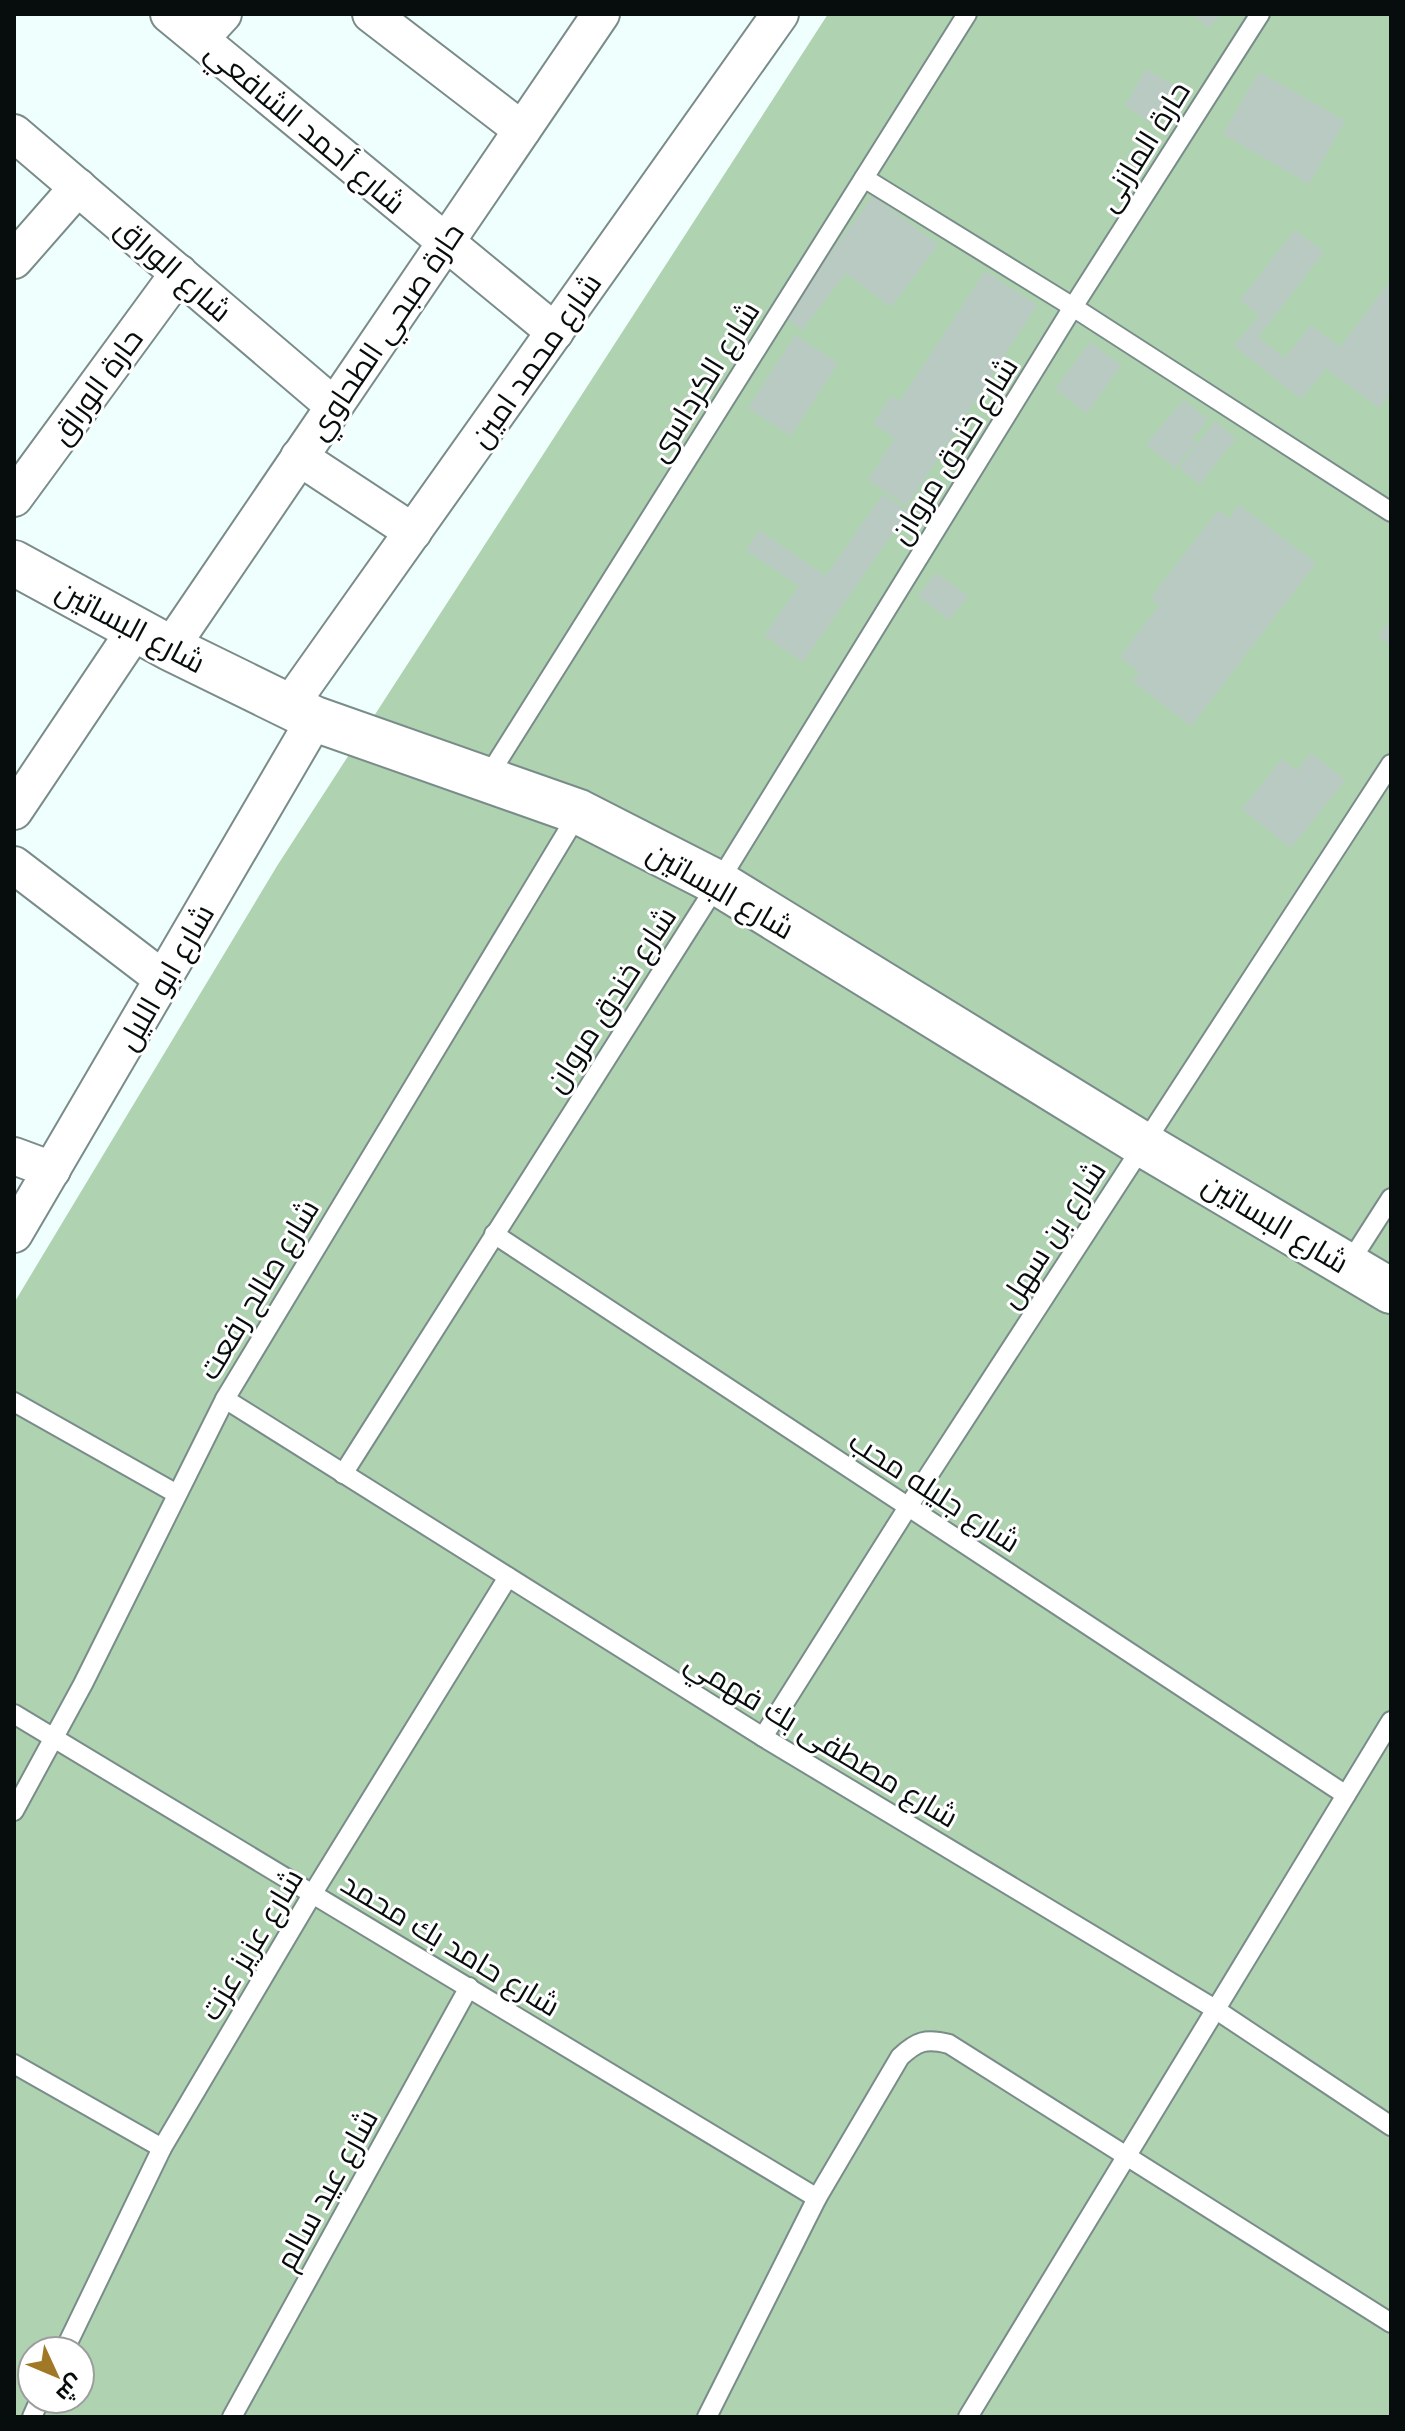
<svg xmlns="http://www.w3.org/2000/svg" width="1405" height="2431" font-family="Mulish,Cairo,sans-serif">
  <style>
    .green { fill: #afd2b1; fill-rule: evenodd }
    .building { fill: #b9cac3 }
    .lines { fill: none; stroke-linecap: round; stroke-linejoin: round }
    .lane-casing { stroke: #7a8c8a; stroke-width: 22 }
    .street-casing { stroke: #7a8c8a; stroke-width: 40 }
    .secondary-casing { stroke: #7a8c8a; stroke-width: 48 }
    .lane { stroke: #fff; stroke-width: 18 }
    .street { stroke: #fff; stroke-width: 36 }
    .secondary { stroke: #fff; stroke-width: 44 }
    .labels { text-anchor: middle; dominant-baseline: central; stroke-width: 6; stroke-linejoin: round; paint-order: stroke }
    .street-label { font-size: 30px; fill: #070d0c; stroke: #fff }
  </style>
  <rect width="100%" height="100%" fill="#effffd"/>
  <path class="green" d="M828,14H1391V2417H14V1303L277,866ZM32,2351H80V2399H32Z"/>
  <g class="building">
    <polygon points="1192,14 1221,14 1209,28"/>
    <polygon points="1146,69 1173,85 1151,122 1125,106"/>
    <polygon points="1259,72 1345,121 1309,184 1223,134"/>
    <polygon points="873,196 938,245 891,307 846,273 802,330 783,316"/>
    <polygon points="1295,230 1324,252 1258,337 1285,358 1311,325 1340,347 1391,280 1391,392 1379,408 1326,368 1301,399 1234,346 1259,315 1240,300"/>
    <polygon points="985,271 1037,305 907,506 868,480 895,438 873,424 891,396 900,401"/>
    <polygon points="795,335 838,363 791,436 748,408"/>
    <polygon points="1090,342 1121,365 1087,413 1055,389"/>
    <polygon points="1184,400 1208,420 1192,438 1197,442 1175,468 1146,444"/>
    <polygon points="1215,421 1236,438 1200,484 1179,468"/>
    <polygon points="883,494 908,511 803,662 764,636 799,586 746,550 759,530 826,576"/>
    <polygon points="1239,505 1316,563 1191,726 1132,681 1139,672 1120,657 1159,605 1151,598 1218,510 1229,519"/>
    <polygon points="936,573 968,596 949,620 918,596"/>
    <polygon points="1391,619 1391,646 1378,636"/>
    <polygon points="1311,753 1345,780 1291,848 1242,809 1282,759 1297,771"/>
  </g>
  <g class="lines">
    <defs>
      <g id="lane">
        <polyline points="864,178 1073,307 1391,512"/>
        <polyline points="487,778 967,14"/>
        <polyline points="494,1234 1346,1795"/>
        <polyline points="1348,1265 1391,1198"/>
        <polyline points="225,1399 763,1737 1215,2009 1391,2126"/>
        <polyline points="14,1402 177,1494"/>
        <polyline points="343,1474 718,883 1073,307 1260,14"/>
        <polyline points="14,1714 817,2198"/>
        <polyline points="763,1737 908,1507 1391,764"/>
        <polyline points="14,1811 83,1684 225,1399 579,812"/>
        <polyline points="14,2064 162,2148"/>
        <polyline points="64,2351 162,2148 313,1893 508,1577"/>
        <polyline points="32,2417 40,2399"/>
        <polyline points="232,2417 469,1987"/>
        <path d="M707,2417L817,2198L900,2057C917,2041 926,2038 949,2044L1391,2323"/>
        <polyline points="968,2417 1391,1721"/>
      </g>
      <g id="street">
        <polyline points="169,14 555,332"/>
        <polyline points="371,14 522,130"/>
        <polyline points="200,39 223,14"/>
        <polyline points="14,133 334,406"/>
        <polyline points="14,260 78,187"/>
        <polyline points="299,457 413,532"/>
        <polyline points="14,498 179,273"/>
        <polyline points="170,648 601,14"/>
        <polyline points="289,706 780,14"/>
        <polyline points="14,811 136,629"/>
        <polyline points="14,865 163,979"/>
        <polyline points="14,1156 52,1170"/>
        <polyline points="14,1234 315,719"/>
      </g>
      <polyline id="secondary" points="14,563 170,648 315,719 579,812 718,883 1144,1145 1391,1291"/>
    </defs>
    <use href="#lane" class="lane-casing"/>
    <use href="#street" class="street-casing"/>
    <use href="#secondary" class="secondary-casing"/>
    <use href="#lane" class="lane"/>
    <use href="#street" class="street"/>
    <use href="#secondary" class="secondary"/>
  </g>
  <g class="labels">
    <g class="street-label">
      <text transform="translate(306 127) rotate(40)">شارع أحمد الشافعي</text>
      <text transform="translate(1143 146) rotate(-58)">حارة المازنى</text>
      <text transform="translate(174 269) rotate(41)">شارع الوراق</text>
      <text transform="translate(385 331) rotate(-56)">حارة صبحي الطحاوي</text>
      <text transform="translate(535 360) rotate(-55)">شارع محمد امين</text>
      <text transform="translate(703 381) rotate(-58)">شارع الكرداسى</text>
      <text transform="translate(96 386) rotate(-54)">حارة الوراق</text>
      <text transform="translate(953 450) rotate(-58)">شارع خندق مروان</text>
      <text transform="translate(131 626) rotate(28)">شارع البساتين</text>
      <text transform="translate(721 890) rotate(30)">شارع البساتين</text>
      <text transform="translate(165 977) rotate(-60)">شارع ابو الليل</text>
      <text transform="translate(610 999) rotate(-57)">شارع خندق مروان</text>
      <text transform="translate(1276 1223) rotate(31)">شارع البساتين</text>
      <text transform="translate(1052 1234) rotate(-57)">شارع بن سهل</text>
      <text transform="translate(258 1289) rotate(-59)">شارع صالح رفعت</text>
      <text transform="translate(935 1491) rotate(33)">شارع جليله محب</text>
      <text transform="translate(822 1739) rotate(31)">شارع مصطفى بك فهمي</text>
      <text transform="translate(251 1944) rotate(-59)">شارع عزيز عزت</text>
      <text transform="translate(451 1944) rotate(31)">شارع حامد بك محمد</text>
      <text transform="translate(326 2189) rotate(-61)">شارع عيد سالم</text>
    </g>
  </g>
  <rect width="1405" height="2431" fill="none" stroke="#070d0c" stroke-width="32"/>
  <g transform="translate(56 2375) rotate(134)"><circle r="38" fill="#ffffff" stroke="#9c9e9e" stroke-width="2"/>
  <path d="M0-6L14 30L0 20L-14 30Z" fill="#a07826"/>
  <text y="-12" font-size="22" font-weight="bold" text-anchor="middle" fill="#070d0c">ش</text>
  </g>
</svg>
